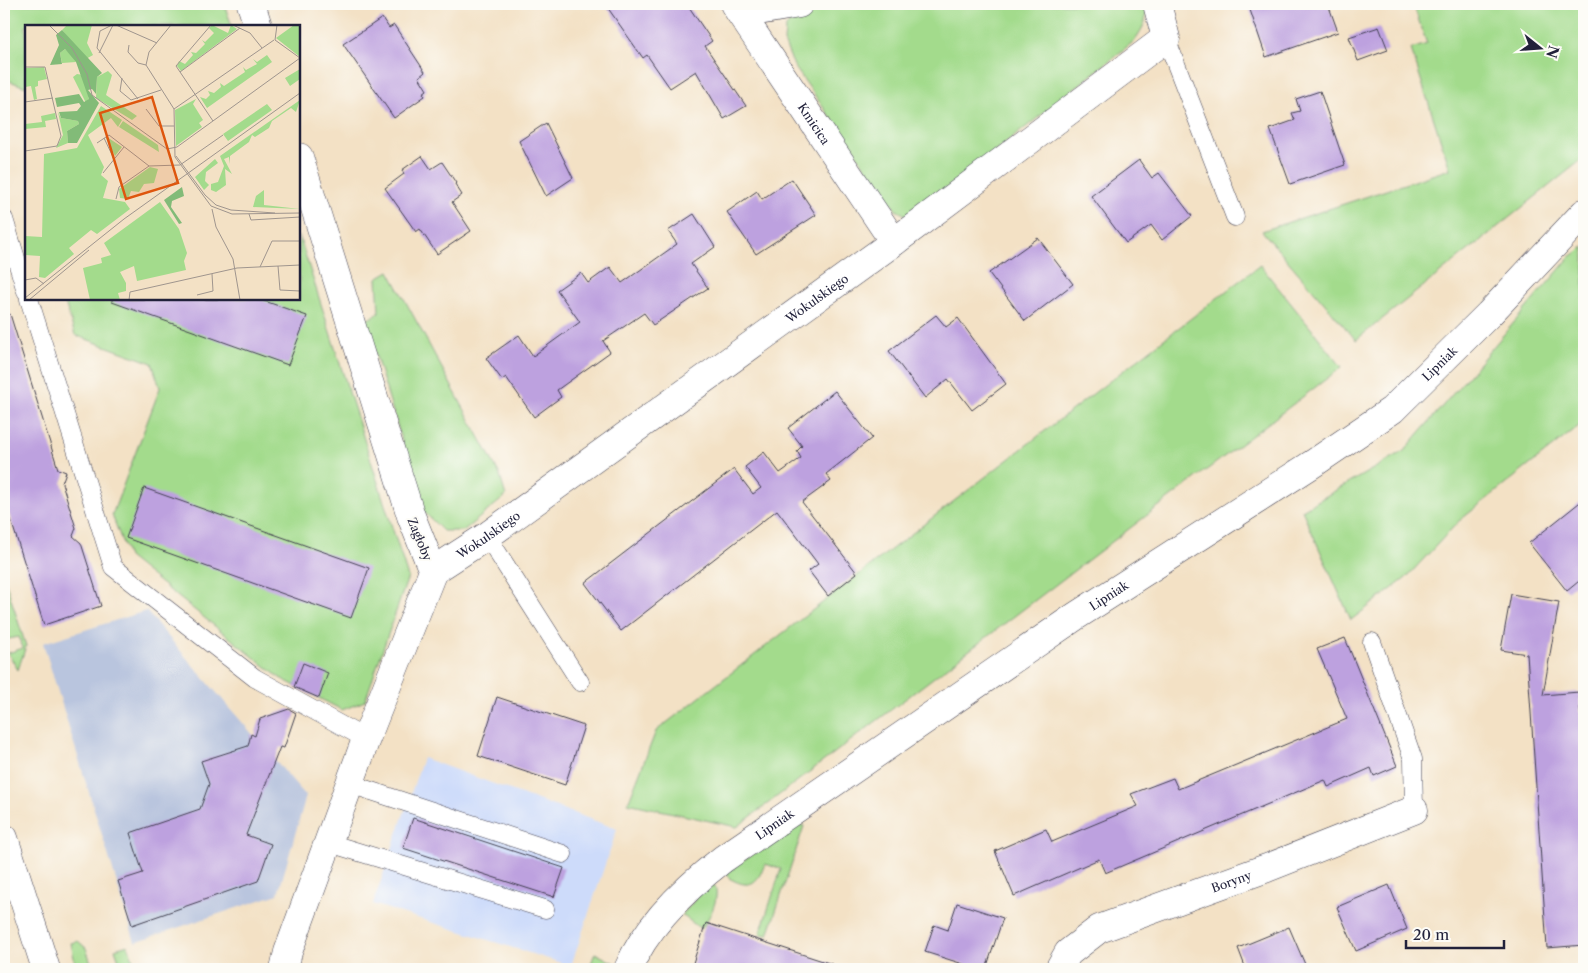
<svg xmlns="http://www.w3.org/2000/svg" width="1588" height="973" font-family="'Libre Caslon Text',serif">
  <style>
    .built { fill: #cddbfa }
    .industrial { fill: #b9c5de }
    .green { fill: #a3db8c; stroke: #627e64 }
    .building { fill: #bda1df }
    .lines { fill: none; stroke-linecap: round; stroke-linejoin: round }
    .lane-casing { stroke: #413f50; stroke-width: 19 }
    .street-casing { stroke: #413f50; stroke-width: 29 }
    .secondary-casing { stroke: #413f50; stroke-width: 29 }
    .lane { stroke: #fff; stroke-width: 18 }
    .street { stroke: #fff; stroke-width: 28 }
    .secondary { stroke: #fff; stroke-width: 28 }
    .labels { text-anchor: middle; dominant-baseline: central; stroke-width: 4; stroke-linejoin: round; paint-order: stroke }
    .street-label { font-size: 12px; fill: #22223b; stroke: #fdfcf7 }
    .inset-road { fill: none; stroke: #9f958e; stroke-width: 1 }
    .view { fill: #de560e; fill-opacity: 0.15; stroke: #de560e; stroke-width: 2.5 }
    .inset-edge { fill: none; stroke: #22223b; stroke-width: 2.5 }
  </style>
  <rect width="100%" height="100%" fill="#fdfcf7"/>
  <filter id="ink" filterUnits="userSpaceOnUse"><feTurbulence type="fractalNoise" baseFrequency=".02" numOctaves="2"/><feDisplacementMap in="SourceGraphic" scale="10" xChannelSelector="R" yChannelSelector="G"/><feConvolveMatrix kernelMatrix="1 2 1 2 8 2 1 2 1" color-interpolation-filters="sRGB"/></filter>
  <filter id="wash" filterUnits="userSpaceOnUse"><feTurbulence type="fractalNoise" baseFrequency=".0096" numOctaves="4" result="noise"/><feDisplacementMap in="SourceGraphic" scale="20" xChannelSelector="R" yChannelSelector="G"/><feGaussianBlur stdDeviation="1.12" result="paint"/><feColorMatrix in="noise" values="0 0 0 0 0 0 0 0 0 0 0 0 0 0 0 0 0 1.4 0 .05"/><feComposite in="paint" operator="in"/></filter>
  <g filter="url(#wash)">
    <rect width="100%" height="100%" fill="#f3e1c5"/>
    <polygon class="built" points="423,758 617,829 571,966 373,904"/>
    <polygon class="industrial" points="146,611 306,796 278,894 135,942 43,643"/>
    <g class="green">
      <polygon points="4,4 224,4 232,26 26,26 26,87 4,79"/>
      <path d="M855,4H1145C1150,18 1141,32 1133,42L918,213L906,215L896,210L794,66L784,42L785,28L798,14Z"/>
      <polygon points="1413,4 1584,4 1584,158 1356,340 1262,231 1450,169 1411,49 1427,44"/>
      <polygon points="299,235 408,577 365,701 342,710 280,678 128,557 112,515 160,388 152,363 75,335 64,299 299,299"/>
      <polygon points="1584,247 1584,422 1459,521 1406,578 1351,620 1302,510 1404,451 1570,257"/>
      <polygon points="1260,265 1342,367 737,827 628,803 656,731"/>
      <polygon points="389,271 499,473 506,496 463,531 443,531 424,512 365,321 379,313 377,278"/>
      <polygon points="4,577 26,646 18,670 8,653 23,648 19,637 4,640"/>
      <path d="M796,823L804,826L768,935L760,934L781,869L765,864C757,884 750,890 729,878L727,872Z"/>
      <path d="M708,884L715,886C720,899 709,919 701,929L682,915Z"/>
      <polygon points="78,941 86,948 93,969 76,969 71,943"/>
      <polygon points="128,945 136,969 122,969 115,949"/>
      <polygon points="595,953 616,964 614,969 589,969"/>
    </g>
    <g id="blocks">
      <g class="building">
        <polygon points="605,4 687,4 712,41 705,46 746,106 724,119 696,71 670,88 647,55 643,58"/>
        <polygon points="1248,4 1328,4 1338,32 1266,57"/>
        <polygon points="382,18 389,28 394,25 425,72 419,77 427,90 423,93 425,96 394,118 343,44"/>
        <polygon points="1379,27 1388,50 1358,61 1349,37"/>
        <polygon points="1320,91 1345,165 1290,184 1270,129 1295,120 1292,113 1300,111 1296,99"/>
        <polygon points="546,123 573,178 546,196 519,141"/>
        <polygon points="422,156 431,169 442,162 456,183 455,184 462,195 452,202 471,231 437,254 420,229 416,232 385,188 404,174 402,170"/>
        <polygon points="1139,160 1152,178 1159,173 1192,216 1162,240 1151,225 1126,243 1091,196"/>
        <polygon points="792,179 816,215 756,254 727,212 757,191 762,199"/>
        <polygon points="694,214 715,247 691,264 708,288 653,325 644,313 603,341 610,352 557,390 561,397 534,417 506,377 502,380 486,358 519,335 533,356 580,322 557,290 581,273 588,283 610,267 622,283 677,244 668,231"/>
        <polygon points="1038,238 1073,284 1025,321 989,273"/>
        <polygon points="112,299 259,299 307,316 288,365 112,302"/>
        <polygon points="10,314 58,469 66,472 62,483 76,528 73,536 81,543 101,606 44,625 4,498 4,315"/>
        <polygon points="936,315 946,327 958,318 1006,384 972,410 948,379 925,398 889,351"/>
        <polygon points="835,391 872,438 826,474 831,481 802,502 857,573 828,596 809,571 818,564 777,510 621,631 585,583 734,469 753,494 761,488 745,467 764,452 780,473 801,458 797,451 802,446 788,428"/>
        <polygon points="144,488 369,568 351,618 126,538"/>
        <polygon points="1584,499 1584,577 1567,591 1529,543"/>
        <polygon points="1511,594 1559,602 1543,695 1579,692 1584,770 1584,945 1547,948 1527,654 1501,650"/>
        <polygon points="1345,638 1397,766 1374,776 1371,768 1328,787 1325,780 1105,873 1099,859 1014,896 995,851 1046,829 1052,842 1138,806 1131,794 1173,778 1178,789 1347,719 1317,649"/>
        <polygon points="303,663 328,673 319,698 294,687"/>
        <polygon points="497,697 584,726 565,785 478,756"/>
        <polygon points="289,709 296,713 284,748 280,747 246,835 271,844 258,881 132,925 118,881 143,873 130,833 200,809 209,784 201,761 248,746 251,734 255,736 260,719"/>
        <polygon points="413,818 564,868 554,897 403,848"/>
        <polygon points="1389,885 1407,929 1356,951 1337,907"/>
        <polygon points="957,903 1003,918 986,969 979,969 925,952 934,925 948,930"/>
        <polygon points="706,923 832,964 832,969 691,969"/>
        <polygon points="1289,927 1307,969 1246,969 1238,948"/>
      </g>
    </g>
  </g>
  <g filter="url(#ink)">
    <use href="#blocks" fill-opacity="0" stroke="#413f50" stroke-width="1"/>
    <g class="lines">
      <defs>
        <g id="lane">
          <polyline points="1166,38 1235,217"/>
          <polyline points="4,219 26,291"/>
          <polyline points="29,299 113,567 255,678 366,739"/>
          <polyline points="487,536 580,682"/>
          <polyline points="1372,642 1413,759 1414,810"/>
          <polyline points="350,784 563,854"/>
          <polyline points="329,843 545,909"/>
        </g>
        <g id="street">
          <polyline points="251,4 258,26"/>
          <path id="s1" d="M734,4L894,242"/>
          <polyline points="741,14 799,4"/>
          <path id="s2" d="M433,571L487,536L894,242L1166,38L1157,4"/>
          <polyline points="284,969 288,952 366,739 433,571 411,516 299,157"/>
          <path id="s3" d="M628,969C646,926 687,887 723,859L1076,616L1314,463L1392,410L1489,314L1584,213"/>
          <path id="s4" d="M1059,969L1068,953L1099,929L1267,868L1414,810"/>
        </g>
        <polyline id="secondary" points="4,838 46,969"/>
      </defs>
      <use href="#lane" class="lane-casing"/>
      <use href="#street" class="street-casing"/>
      <use href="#secondary" class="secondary-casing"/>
      <use href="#lane" class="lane"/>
      <use href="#street" class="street"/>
      <use href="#secondary" class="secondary"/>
    </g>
  </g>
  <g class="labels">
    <g class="street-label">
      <text stroke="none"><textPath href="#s1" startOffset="144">Kmicica</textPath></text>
      <text stroke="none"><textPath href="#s2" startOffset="471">Wokulskiego</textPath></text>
      <text stroke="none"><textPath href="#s3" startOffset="1019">Lipniak</textPath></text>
      <text stroke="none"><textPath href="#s2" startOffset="66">Wokulskiego</textPath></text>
      <text transform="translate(420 539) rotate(68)">Zagłoby</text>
      <text stroke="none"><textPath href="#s3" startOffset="614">Lipniak</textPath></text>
      <text stroke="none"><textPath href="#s3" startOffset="209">Lipniak</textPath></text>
      <text stroke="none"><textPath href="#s4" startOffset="198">Boryny</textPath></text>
    </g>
  </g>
  <g transform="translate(25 25)">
    <rect width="275" height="275" fill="#f3e1c5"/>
    <path d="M42,0H67L62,18L68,30L61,34L37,5ZM187,0L203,8L206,0L212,4L156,46L152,41L154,36L160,39L168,30L166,27L171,28L180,19L177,15L180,17L189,8L184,3ZM269,0H275V32L251,13ZM40,24L48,32L51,37L37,38L35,28ZM242,30L247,37L182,83L175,72L181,74L185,70L183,66L189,68L196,62L195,58L199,61L220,47L218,42L221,45L232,39L228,34L232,37ZM19,42L22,54L13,56V61L10,62L12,74L9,75L6,61L0,62V43ZM275,44V54L265,61L260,53ZM83,46L87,50L81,70L112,91L107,95L71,73L72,52ZM52,49L58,50L64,74L61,78L48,52ZM171,74L168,79L178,95L174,98L177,102L151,121L150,85ZM275,75L271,87L266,83L247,96L244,103L230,112L227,110L224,117L205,131V133L204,139V140V132L199,134L207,149L200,144L201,160L191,167L186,165V159L193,157L199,141L195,131ZM242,79L247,85L203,116L198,109ZM76,81L97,95L93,102L86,93L63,110L79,142L76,150L83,156L78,173L100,177L105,184L72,209L66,205L44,223L49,229L20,253L14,252L15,231L0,230V211L17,212L19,129L52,123ZM33,87L36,93L53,96L54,99L42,106L43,118L31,123L38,110ZM30,88L31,94L20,96L21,102L0,104V99L17,97L16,91ZM98,96L133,120L134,127L94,102ZM82,112L97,122L90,131L81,113ZM190,134L193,138L181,147L180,156L184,160L179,165L170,152ZM125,142L133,144L129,158L119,159L114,167L106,166L103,174L95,173L94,164ZM239,165V180L275,184L228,182L231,171ZM135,177L154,204L162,228L159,236L161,245L112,256L109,241L95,247L101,258V266L93,268L95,275H65L58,243L77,238L76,233L86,230L79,218Z" fill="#a3db8c"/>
    <path d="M37,5L77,48L72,52L71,69L67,64L63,65L74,78L52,118H43L42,106L54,99L53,96L36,93L34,87L52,86L56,81L54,78L32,82L30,73L54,69L59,77L64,74L51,37L40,24L35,28L37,39L25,40L34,20L31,10ZM157,162L159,171L147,176L146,182L157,198L154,199L139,175Z" fill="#82bb78"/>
    <path class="inset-road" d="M24,0L47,23L62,49L67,70L142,124L152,122L275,33M87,0L75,6L72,23L113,74M91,0L132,18M146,0L124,27L121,40L149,84M186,0L151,41L188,96M208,0L225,8L237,23M252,0L250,15L275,33M104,20L103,27L113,38L121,40M74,28L88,0M0,42H20L36,111L32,121L0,126M155,47L215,3M97,53L95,66L106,75L136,65M0,77L28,73M121,84L134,101H149M149,84L150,132L186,181L207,189L275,188M149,84L249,15M79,113L89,134M72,118L84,110L124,141M151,131L180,170L191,180L206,185L250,188M78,148L99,122M91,174L94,162L124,141L155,140L198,110M187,184L191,202L208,234L215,275M224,189L226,195L275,192M253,241L255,265L275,266M235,242L247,216H275M0,255L11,253L19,259M172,270L188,266L187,249M0,273L99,194L275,68M4,275L64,225M104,275L105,267L212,243L275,240"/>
    <path class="view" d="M127,72L153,158L101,174L75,88Z"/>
    <rect width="275" height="275" class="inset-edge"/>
  </g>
  <rect width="1588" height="973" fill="none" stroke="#fdfcf7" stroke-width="20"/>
  <g transform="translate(1540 48) rotate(107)" stroke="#fdfcf7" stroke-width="4" paint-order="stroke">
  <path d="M0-4L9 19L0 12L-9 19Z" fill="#22223b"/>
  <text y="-8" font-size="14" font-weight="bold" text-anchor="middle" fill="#22223b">N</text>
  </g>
  <path d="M1406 940v8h98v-8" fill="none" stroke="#22223b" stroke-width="2.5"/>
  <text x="1413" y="940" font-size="15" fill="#22223b" stroke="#fdfcf7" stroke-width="4" paint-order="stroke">20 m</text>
</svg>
